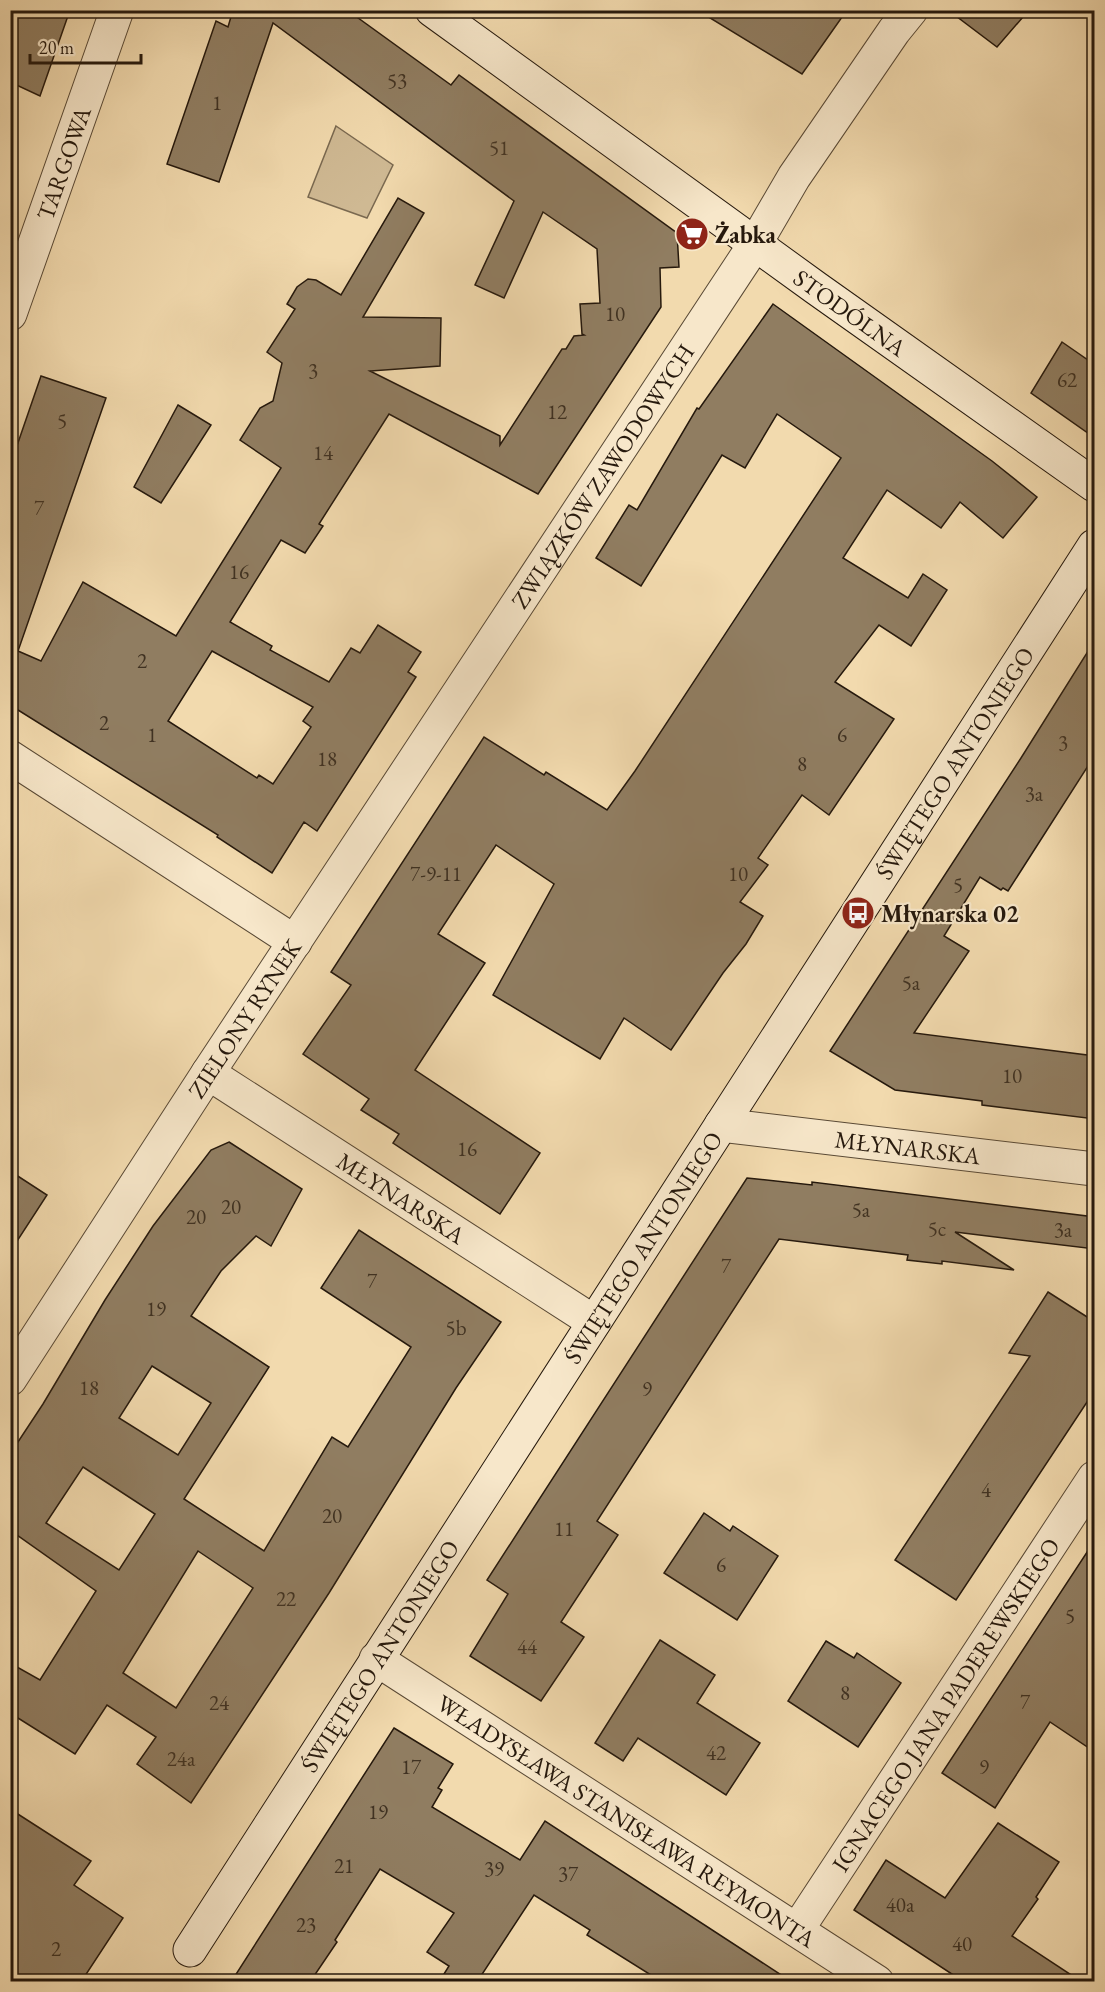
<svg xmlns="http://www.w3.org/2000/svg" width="1105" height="1992" font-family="'EB Garamond',serif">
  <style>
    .green { fill: #cfb993; stroke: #7a6950; stroke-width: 1.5 }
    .building { fill: #907d61; stroke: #26190d; stroke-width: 1.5; fill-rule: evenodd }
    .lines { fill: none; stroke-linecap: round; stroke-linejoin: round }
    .street-casing { stroke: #594935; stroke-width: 35 }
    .secondary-casing { stroke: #26190d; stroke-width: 35 }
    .street { stroke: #f7e7ca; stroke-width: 33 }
    .secondary { stroke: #f7e7ca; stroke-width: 33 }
    .labels { text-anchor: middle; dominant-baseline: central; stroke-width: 4.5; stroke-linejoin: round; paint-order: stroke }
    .number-label { font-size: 21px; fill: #403222 }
    .street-label { font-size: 24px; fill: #26190d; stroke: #f7e7ca }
    .poi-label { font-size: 24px; font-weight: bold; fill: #26190d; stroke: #f7e7ca; text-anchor: start }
  </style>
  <rect width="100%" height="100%" fill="#f2daae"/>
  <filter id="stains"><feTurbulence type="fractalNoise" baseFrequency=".00333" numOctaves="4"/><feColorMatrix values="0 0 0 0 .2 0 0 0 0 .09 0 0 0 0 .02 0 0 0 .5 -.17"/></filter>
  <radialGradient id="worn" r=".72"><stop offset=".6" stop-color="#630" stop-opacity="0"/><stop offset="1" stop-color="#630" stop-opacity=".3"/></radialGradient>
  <polygon class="green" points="336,126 393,165 367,218 308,197"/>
  <g class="building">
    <polygon points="10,10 70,10 40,96 10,82"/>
    <path d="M233,10H347L451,85L459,75L677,233L679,267L660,268L661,307L538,494L389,414L319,524L323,526L305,553L281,540L230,622L272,646L270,650L329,682L351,648L360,653L378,625L421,652L408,672L416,677L317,831L304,822L272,873L217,837L218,835L10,705V466L41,376L106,398L18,651L41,661L83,582L176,636L281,468L240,440L260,408L273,401L282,363L267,352L295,309L287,304L297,287L308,279L316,280L341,295L398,198L424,213L363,317L441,318L440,366L370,371L500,436V445L562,349H566L574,336L584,335L582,334L580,304L600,303L597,249L543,212L504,298L475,285L514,201L273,23L219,182L167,164L216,21L228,27ZM212,651L313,707L303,721L311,727L273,784L259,775L257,778L168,721Z"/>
    <polygon points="697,10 847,10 802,74"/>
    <polygon points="948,10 1029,10 997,47"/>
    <polygon points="773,304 992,461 1037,497 1003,538 960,502 941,528 887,490 843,558 908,598 923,574 947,590 911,646 879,625 835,682 894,719 829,815 802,795 758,858 768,865 740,902 763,916 746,944 723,973 671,1050 624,1018 600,1059 493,995 554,884 496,845 438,934 485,963 415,1070 540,1153 500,1214 393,1143 399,1134 361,1110 369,1099 303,1054 351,985 331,972 484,737 544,775 546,772 607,810 635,771 841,458 777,414 745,468 722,455 641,586 596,558 629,505 637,510 697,408 699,409"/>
    <polygon points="1062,342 1095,365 1095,438 1031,393"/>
    <polygon points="178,405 211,425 161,503 134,487"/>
    <polygon points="1095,640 1095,755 1008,891 1003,888 1001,890 980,877 944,936 969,951 914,1033 1095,1056 1095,1119 982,1105 982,1101 895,1090 830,1051 1021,758"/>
    <path d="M229,1142L302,1189L271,1246L256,1236L221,1271L191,1316L269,1367L184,1499L264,1551L332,1437L348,1447L411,1347L321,1288L359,1230L501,1322L456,1388L329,1593L191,1803L137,1764L156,1737L107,1705L75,1754L10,1713V1663L40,1680L96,1591L10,1530V1454L43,1404L105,1300L153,1226L211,1150ZM152,1366L211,1403L178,1455L119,1418ZM83,1467L155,1514L119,1570L46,1523ZM198,1551L253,1588L176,1708L123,1673Z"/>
    <polygon points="10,1171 47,1195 10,1252"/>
    <polygon points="747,1178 812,1185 812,1182 1095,1217 1095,1249 955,1232 1014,1270 942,1261 942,1264 907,1260 908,1255 779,1239 597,1521 618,1535 561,1622 584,1637 541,1701 470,1656 508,1594 487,1580"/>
    <polygon points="1048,1292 1095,1322 1095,1390 956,1600 895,1560 1030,1356 1009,1353"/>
    <polygon points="704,1513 730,1531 733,1526 778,1556 737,1620 664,1573"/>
    <polygon points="1095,1540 1095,1752 1050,1722 995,1808 942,1773"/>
    <polygon points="660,1640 715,1675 697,1703 760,1743 726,1795 638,1738 623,1761 595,1743"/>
    <polygon points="826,1641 854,1658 857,1653 901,1683 858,1747 788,1701"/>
    <polygon points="394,1728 453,1764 438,1788 442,1790 432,1807 520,1860 545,1821 792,1982 662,1982 587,1935 590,1930 534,1895 477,1982 439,1982 449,1966 427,1952 454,1913 380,1869 335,1940 337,1942 310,1982 231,1982"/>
    <polygon points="10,1809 91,1861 74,1885 123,1918 81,1982 10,1982"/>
    <polygon points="998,1823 1059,1862 1036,1897 1038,1899 1012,1936 1082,1982 964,1982 854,1910 886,1860 945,1898"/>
  </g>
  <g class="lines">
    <defs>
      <g id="street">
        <path id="s1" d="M10,314L117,10"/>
        <polyline points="10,757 295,942"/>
        <path id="s2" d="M208,1073L594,1322"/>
        <path id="s3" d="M721,1125L1094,1169"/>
        <path id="s4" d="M10,1379L208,1073L755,244L794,177L894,31L911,10"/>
        <path id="s5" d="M376,1659L877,1982"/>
        <path id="s6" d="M797,1930L1094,1478"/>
      </g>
      <g id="secondary">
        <path id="s7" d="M432,10L816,288L1094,485"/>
        <path id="s8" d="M190,1950L1094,546"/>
      </g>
    </defs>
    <use href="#street" class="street-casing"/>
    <use href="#secondary" class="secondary-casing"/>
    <use href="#street" class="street"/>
    <use href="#secondary" class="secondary"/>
  </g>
  <defs>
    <symbol id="supermarket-disc" viewBox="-11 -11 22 22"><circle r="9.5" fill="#8f2418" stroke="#f7e7ca"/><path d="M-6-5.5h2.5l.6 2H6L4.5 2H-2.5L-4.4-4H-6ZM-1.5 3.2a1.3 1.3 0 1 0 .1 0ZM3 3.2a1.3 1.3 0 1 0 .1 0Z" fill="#fff"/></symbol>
    <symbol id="bus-disc" viewBox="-11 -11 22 22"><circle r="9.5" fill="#8f2418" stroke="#f7e7ca"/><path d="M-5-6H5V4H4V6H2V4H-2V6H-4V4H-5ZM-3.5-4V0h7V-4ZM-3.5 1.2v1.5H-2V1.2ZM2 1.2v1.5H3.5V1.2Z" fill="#fff"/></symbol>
  </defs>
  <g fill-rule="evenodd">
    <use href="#supermarket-disc" x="673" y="215" width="38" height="38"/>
    <use href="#bus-disc" x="839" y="894" width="38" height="38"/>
  </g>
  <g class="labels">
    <g class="number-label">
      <text x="397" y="80">53</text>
      <text x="217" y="102">1</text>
      <text x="499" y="147">51</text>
      <text x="615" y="313">10</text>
      <text x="313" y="370">3</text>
      <text x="1067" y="379">62</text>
      <text x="557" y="411">12</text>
      <text x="62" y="420">5</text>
      <text x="323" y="452">14</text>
      <text x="39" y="507">7</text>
      <text x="239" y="571">16</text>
      <text x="142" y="660">2</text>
      <text x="104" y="722">2</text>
      <text x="152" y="734">1</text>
      <text x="842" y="734">6</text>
      <text x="1063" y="742">3</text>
      <text x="327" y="758">18</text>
      <text x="802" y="763">8</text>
      <text x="1034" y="793">3a</text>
      <text x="436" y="873">7-9-11</text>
      <text x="738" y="873">10</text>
      <text x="958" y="884">5</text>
      <text x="911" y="982">5a</text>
      <text x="1012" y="1075">10</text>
      <text x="467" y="1148">16</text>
      <text x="231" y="1206">20</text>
      <text x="861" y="1209">5a</text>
      <text x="196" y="1216">20</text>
      <text x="937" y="1228">5c</text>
      <text x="1063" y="1229">3a</text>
      <text x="726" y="1265">7</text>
      <text x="372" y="1280">7</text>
      <text x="156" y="1308">19</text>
      <text x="456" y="1327">5b</text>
      <text x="89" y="1387">18</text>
      <text x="647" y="1388">9</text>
      <text x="986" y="1489">4</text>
      <text x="332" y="1515">20</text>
      <text x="564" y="1528">11</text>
      <text x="721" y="1564">6</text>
      <text x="286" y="1598">22</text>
      <text x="1070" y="1615">5</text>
      <text x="527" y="1646">44</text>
      <text x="845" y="1692">8</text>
      <text x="1025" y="1701">7</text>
      <text x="219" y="1702">24</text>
      <text x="716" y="1752">42</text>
      <text x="181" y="1758">24a</text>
      <text x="411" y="1766">17</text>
      <text x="984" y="1766">9</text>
      <text x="378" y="1811">19</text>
      <text x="344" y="1865">21</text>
      <text x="494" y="1868">39</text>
      <text x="568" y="1873">37</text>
      <text x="900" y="1904">40a</text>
      <text x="306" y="1924">23</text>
      <text x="962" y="1943">40</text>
      <text x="56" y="1948">2</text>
    </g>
    <g class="street-label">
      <text stroke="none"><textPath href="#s1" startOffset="160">TARGOWA</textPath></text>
      <text stroke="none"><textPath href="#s7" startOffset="516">STODÓLNA</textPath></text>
      <text stroke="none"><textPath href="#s4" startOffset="1080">ZWIĄZKÓW ZAWODOWYCH</textPath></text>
      <text stroke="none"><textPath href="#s8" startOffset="1412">ŚWIĘTEGO ANTONIEGO</textPath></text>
      <text stroke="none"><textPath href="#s4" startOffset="430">ZIELONY RYNEK</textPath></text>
      <text stroke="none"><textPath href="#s3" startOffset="188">MŁYNARSKA</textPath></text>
      <text stroke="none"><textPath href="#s2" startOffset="230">MŁYNARSKA</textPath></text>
      <text stroke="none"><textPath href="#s8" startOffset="836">ŚWIĘTEGO ANTONIEGO</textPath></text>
      <text stroke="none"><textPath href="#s8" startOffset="350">ŚWIĘTEGO ANTONIEGO</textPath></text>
      <text stroke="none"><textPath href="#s6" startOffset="270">IGNACEGO JANA PADEREWSKIEGO</textPath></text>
      <text stroke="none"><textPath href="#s5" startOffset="298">WŁADYSŁAWA STANISŁAWA REYMONTA</textPath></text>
    </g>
    <g class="poi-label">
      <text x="715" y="234">Żabka</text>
      <text x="881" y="913">Młynarska 02</text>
    </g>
  </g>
  <rect width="1105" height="1992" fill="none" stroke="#f2daae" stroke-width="36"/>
  <rect x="12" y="12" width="1081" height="1968" fill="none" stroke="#26190d" stroke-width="3"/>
  <rect x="18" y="18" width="1069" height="1956" fill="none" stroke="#26190d" stroke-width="1.5"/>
  <path d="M30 54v9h111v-9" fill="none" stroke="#26190d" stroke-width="3"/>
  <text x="39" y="54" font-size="18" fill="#26190d" stroke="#f7e7ca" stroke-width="4.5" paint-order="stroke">20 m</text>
  <rect width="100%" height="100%" filter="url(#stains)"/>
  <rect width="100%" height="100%" fill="url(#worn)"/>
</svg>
